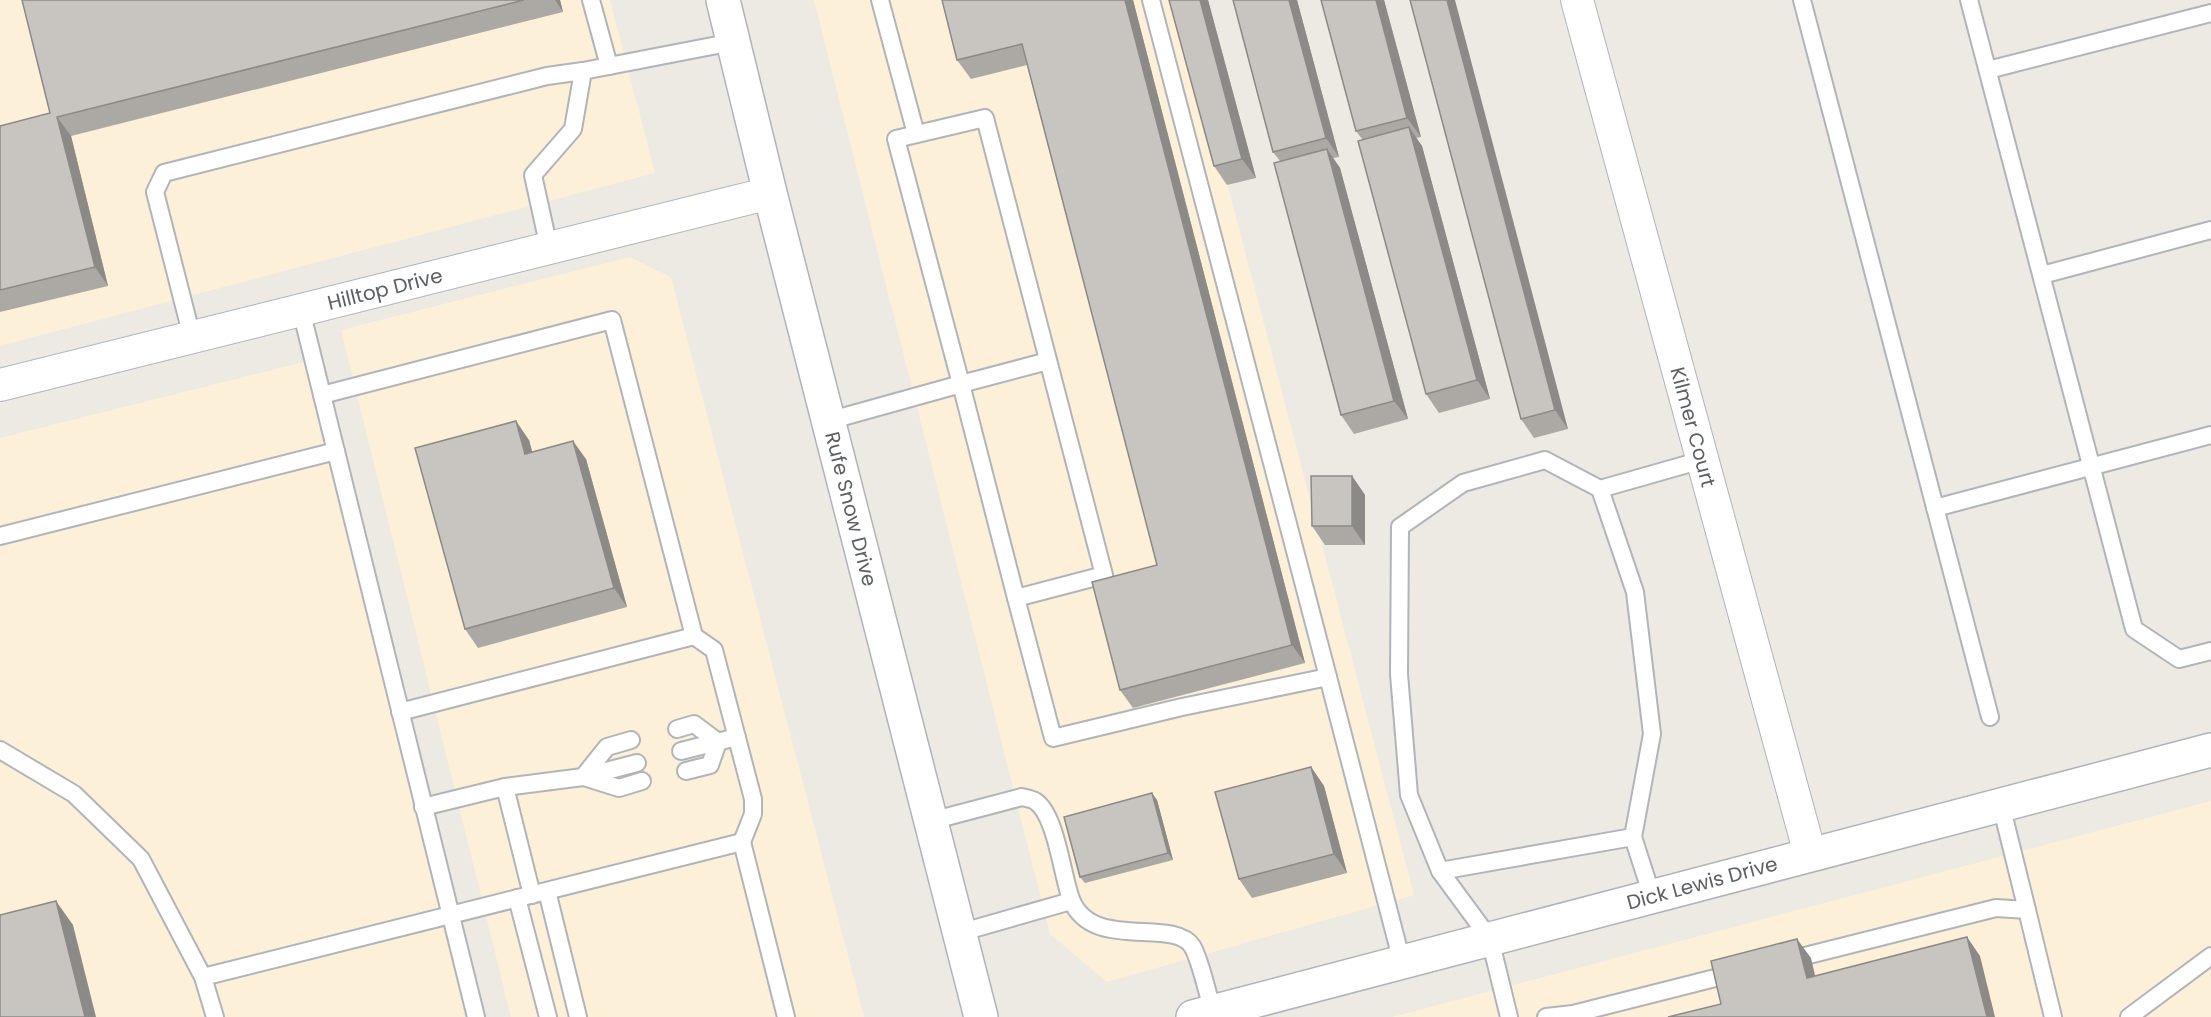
<svg xmlns="http://www.w3.org/2000/svg" width="2211" height="1017" font-family="Poppins,sans-serif">
  <style>
    .commercial { fill: #fcf0d9 }
    .lines { fill: none; stroke-linecap: round; stroke-linejoin: round }
    .service-casing { stroke: #b1b4b8; stroke-width: 20 }
    .minor-casing { stroke: #b1b4b8; stroke-width: 34 }
    .tertiary-casing { stroke: #b1b4b8; stroke-width: 36 }
    .secondary-casing { stroke: #b0b4b8; stroke-width: 36 }
    .service { stroke: #fff; stroke-width: 16 }
    .minor { stroke: #fff; stroke-width: 32 }
    .tertiary { stroke: #fff; stroke-width: 33 }
    .secondary { stroke: #fff; stroke-width: 33 }
    .wall { fill: #aca9a5 }
    .shaded-wall { fill: #8c8a86 }
    .building { fill: #c8c5c0; stroke: #8c8a86; stroke-width: 1.5 }
    .labels { text-anchor: middle; dominant-baseline: central; stroke-width: 4.5; stroke-linejoin: round; paint-order: stroke }
    .street-label { font-size: 20px; fill: #5b6063; stroke: #fff }
  </style>
  <rect width="100%" height="100%" fill="#edeae3"/>
  <g class="commercial">
    <polygon points="0,0 610,0 655,173 0,346"/>
    <polygon points="814,0 1179,0 1414,895 1107,982 1050,934"/>
    <polygon points="630,257 671,277 864,1017 511,1017 341,330"/>
    <polygon points="304,362 469,1017 0,1017 0,438"/>
    <polygon points="2211,801 2211,1017 1392,1017"/>
  </g>
  <g class="lines">
    <defs>
      <g id="service">
        <polyline points="591,0 609,66"/>
        <polyline points="880,0 916,134"/>
        <polyline points="1151,0 1328,677"/>
        <polyline points="1802,0 1990,717"/>
        <polyline points="1969,0 2134,629 2179,659 2211,651"/>
        <polyline points="1988,70 2211,13"/>
        <polyline points="549,248 533,175 573,129 583,71"/>
        <polyline points="2042,275 2211,230"/>
        <polyline points="301,310 476,1017"/>
        <polyline points="192,337 155,192 164,173 547,76 583,71 733,42"/>
        <polyline points="322,395 612,320 694,636 400,712"/>
        <polyline points="828,421 961,384 896,139 985,118 1104,575 1016,598 1053,738 1182,707 1328,677 1402,962"/>
        <polyline points="1600,489 1702,460"/>
        <polyline points="1935,508 2211,435"/>
        <polyline points="0,536 336,451"/>
        <polyline points="1016,598 961,384 1048,361"/>
        <polyline points="694,636 714,650 753,799 753,814 742,842"/>
        <polyline points="677,729 694,724 718,742"/>
        <polyline points="0,750 74,794 141,859 203,977 215,1017"/>
        <polyline points="681,751 737,737"/>
        <polyline points="686,771 710,765 718,742"/>
        <polyline points="583,777 607,747 631,740"/>
        <polyline points="584,777 619,788 642,781"/>
        <polyline points="505,787 583,777 637,763"/>
        <polyline points="423,807 505,787 532,895"/>
        <path d="M931,821L1022,797C1025,798 1032,799 1035,801C1056,814 1062,875 1071,899C1091,952 1173,917 1192,946C1200,958 1208,996 1213,1012"/>
        <polyline points="1440,871 1633,837"/>
        <polyline points="547,891 578,1017"/>
        <polyline points="517,898 548,1017"/>
        <polyline points="2027,910 2053,1017"/>
        <polyline points="959,933 1071,901"/>
        <polyline points="1789,960 1996,908 2027,910 2001,805"/>
        <polyline points="203,977 742,842 786,1017"/>
        <polyline points="1509,1017 1490,939 1440,871 1409,795 1399,674 1400,527 1463,483 1545,460 1600,489 1635,592 1652,734 1633,837 1652,896"/>
        <polyline points="1546,1017 1573,1014 1735,973"/>
        <polyline points="2129,1017 2211,956"/>
      </g>
      <g id="minor">
        <polyline points="1577,0 1810,854"/>
        <polyline points="0,385 770,193"/>
      </g>
      <polyline id="tertiary" points="1193,1017 2211,750"/>
      <polyline id="secondary" points="723,0 770,193 981,1017"/>
    </defs>
    <use href="#service" class="service-casing"/>
    <use href="#minor" class="minor-casing"/>
    <use href="#tertiary" class="tertiary-casing"/>
    <use href="#secondary" class="secondary-casing"/>
    <use href="#service" class="service"/>
    <use href="#minor" class="minor"/>
    <use href="#tertiary" class="tertiary"/>
    <use href="#secondary" class="secondary"/>
  </g>
  <g class="wall">
    <polygon points="22,0 560,0 563,12 71,136 108,286 0,312 0,126 50,113"/>
    <polygon points="1133,0 1305,663 1133,708 1120,690 1157,565 1027,65 971,79 957,60"/>
    <polygon points="1169,0 1208,0 1256,178 1227,185 1214,166"/>
    <polygon points="1233,0 1297,0 1339,157 1333,158 1340,168 1408,419 1354,434 1341,415 1280,161 1273,152"/>
    <polygon points="1321,0 1384,0 1421,137 1416,138 1422,146 1490,399 1439,413 1426,394 1362,139 1356,131"/>
    <polygon points="1410,0 1568,429 1534,438 1521,419"/>
    <polygon points="529,440 532,452 586,459 627,607 478,648 465,629"/>
    <polygon points="1352,476 1365,495 1365,545 1325,545 1312,526"/>
    <polygon points="1311,767 1324,786 1347,873 1252,898 1239,879"/>
    <polygon points="1157,800 1173,860 1085,883 1080,877"/>
  </g>
  <g class="shaded-wall">
    <polygon points="555,0 560,0 563,12"/>
    <polygon points="1125,0 1133,0 1305,663 1292,645"/>
    <polygon points="1200,0 1208,0 1256,178 1242,159"/>
    <polygon points="1289,0 1297,0 1339,157 1326,138"/>
    <polygon points="1376,0 1384,0 1421,137 1407,118"/>
    <polygon points="1447,0 1455,0 1568,429 1555,410"/>
    <polygon points="57,117 71,136 108,286 95,267"/>
    <polygon points="1409,127 1422,146 1490,399 1477,380"/>
    <polygon points="1327,149 1340,168 1408,419 1394,401"/>
    <polygon points="516,421 529,440 538,473 525,454"/>
    <polygon points="573,441 586,459 627,607 614,588"/>
    <polygon points="1352,476 1365,495 1365,545 1352,526"/>
    <polygon points="1311,767 1324,786 1347,873 1334,854"/>
    <polygon points="1152,793 1157,800 1173,860 1168,853"/>
    <polygon points="56,901 73,925 96,1017 85,1017"/>
    <polygon points="1967,937 1980,956 1995,1017 1987,1017"/>
    <polygon points="1797,939 1811,958 1820,997 1807,978"/>
  </g>
  <g class="building">
    <polygon points="22,0 524,0 57,117 95,267 0,290 0,126 50,113"/>
    <polygon points="942,0 1125,0 1292,645 1120,690 1092,582 1157,565 1022,44 957,60"/>
    <polygon points="1169,0 1200,0 1242,159 1214,166"/>
    <polygon points="1233,0 1289,0 1326,138 1273,152"/>
    <polygon points="1321,0 1376,0 1407,118 1356,131"/>
    <polygon points="1410,0 1447,0 1555,410 1521,419"/>
    <polygon points="1409,127 1477,380 1426,394 1358,141"/>
    <polygon points="1327,149 1394,401 1341,415 1274,163"/>
    <polygon points="516,421 525,454 573,441 614,588 465,629 415,448"/>
    <polygon points="1311,476 1352,476 1352,526 1312,526"/>
    <polygon points="1311,767 1334,854 1239,879 1215,792"/>
    <polygon points="1152,793 1168,853 1080,877 1064,817"/>
    <polygon points="56,901 85,1017 0,1017 0,915"/>
    <polygon points="1967,937 1987,1017 1668,1017 1721,1004 1711,961 1797,939 1807,978"/>
  </g>
  <g class="labels">
    <g class="street-label">
      <text transform="translate(385 289) rotate(-14)">Hilltop Drive</text>
      <text transform="translate(1693 427) rotate(75)">Kilmer Court</text>
      <text transform="translate(851 509) rotate(76)">Rufe Snow Drive</text>
      <text transform="translate(1702 883) rotate(-15)">Dick Lewis Drive</text>
    </g>
  </g>
</svg>
